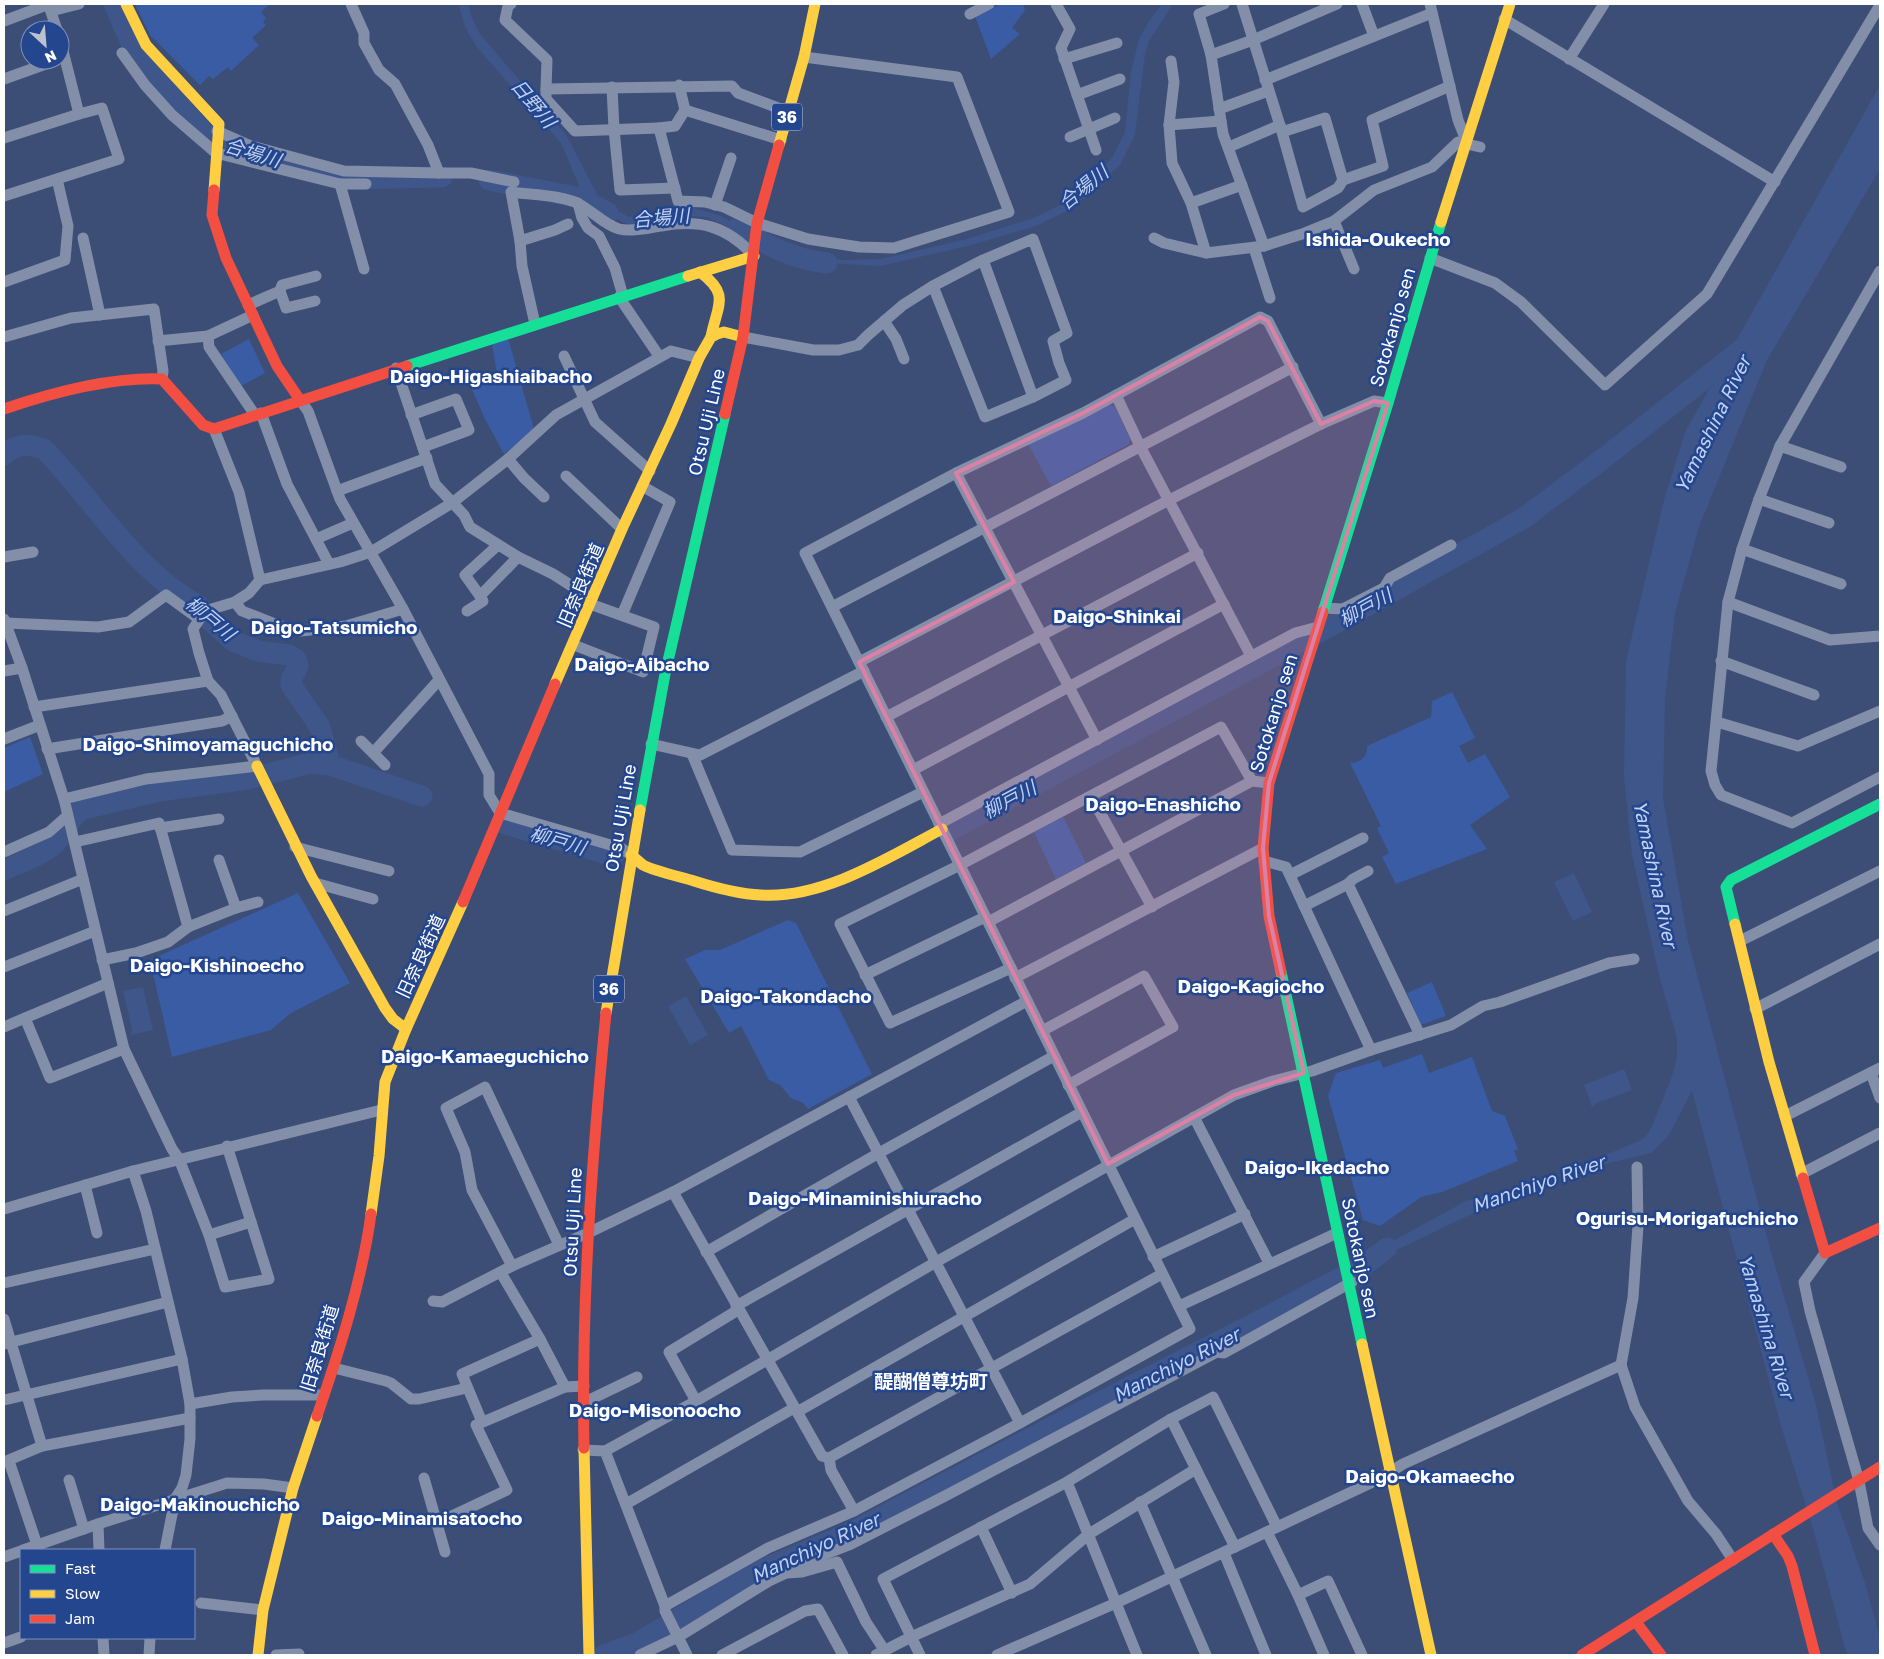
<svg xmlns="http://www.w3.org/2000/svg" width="1884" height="1659" font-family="'Golos Text','Noto Sans JP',sans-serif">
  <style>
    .green { fill: #395ca4 }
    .water { fill: #3e5689 }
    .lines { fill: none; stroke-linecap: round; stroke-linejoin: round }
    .river { stroke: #3e5689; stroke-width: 21 }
    .street { stroke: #838fa9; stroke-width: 11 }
    .fast { stroke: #16e098; stroke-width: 11 }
    .slow { stroke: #ffcf43; stroke-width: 11 }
    .jam { stroke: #f24e42; stroke-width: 11 }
    .marked { fill: #dd80a5; fill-opacity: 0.2; stroke: #dd80a5; stroke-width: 4; stroke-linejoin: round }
    .labels { text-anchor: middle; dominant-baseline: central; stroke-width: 5; stroke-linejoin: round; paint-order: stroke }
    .shield { fill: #24468e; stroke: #bdc8dd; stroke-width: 1 }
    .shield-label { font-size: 16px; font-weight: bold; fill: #fff }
    .street-label { font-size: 18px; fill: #fff; stroke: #24468e }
    .water-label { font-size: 19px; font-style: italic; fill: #c0d1f2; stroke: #24468e }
    .neighbourhood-label { font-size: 19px; font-weight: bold; fill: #fff; stroke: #24468e }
  </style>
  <rect width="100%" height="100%" fill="#3c4e76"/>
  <g class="green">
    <polygon points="135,4 270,4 261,12 266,18 263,22 266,25 252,38 259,45 231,71 228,67 213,79 209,76 200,85 150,35"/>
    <polygon points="1001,4 1023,4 1025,10 1012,28 1020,34 991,59 975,16"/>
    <polygon points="508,338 534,429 504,454 485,419 467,378 497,375 492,343"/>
    <polygon points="249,339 265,373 241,386 221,354"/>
    <polygon points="1107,404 1115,407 1130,439 1129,444 1051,486 1027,442"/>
    <path d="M1452,692L1475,738L1459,746L1468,763L1485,754L1510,797L1470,825L1487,849L1396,884L1382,857L1389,853L1377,828L1381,826L1350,763C1360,763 1368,757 1367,746L1431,717L1432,701Z"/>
    <polygon points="30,737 43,774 4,792 4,748"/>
    <polygon points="1063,817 1086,863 1056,879 1034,832"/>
    <polygon points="298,893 350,983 291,1013 271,1030 172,1057 150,960"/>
    <polygon points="788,920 796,923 872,1074 808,1109 803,1103 791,1098 780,1085 769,1080 741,1026 729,1033 685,959 705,950 720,950"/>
    <polygon points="1432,982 1446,1016 1421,1025 1407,993"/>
    <polygon points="1422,1054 1429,1073 1472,1057 1492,1111 1505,1116 1518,1149 1514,1151 1518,1161 1442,1192 1421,1197 1380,1226 1363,1220 1328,1096 1336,1073 1380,1060 1383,1068"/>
  </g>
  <g class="water">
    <path d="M459,4H469L471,16L480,34L567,136L601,202L629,217L694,208L719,215L763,239L809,256L844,260L880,259L967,239L1033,218L1069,201L1112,158L1125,132L1131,72L1139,39L1149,21L1162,4H1173L1149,41L1145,54L1135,135L1120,165L1073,208L1036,226L968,246L880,266L809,262L706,217L681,216L629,225L582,202L583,195L561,143L481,52C468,35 463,25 459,4Z"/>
    <polygon points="1880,85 1880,169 1767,360 1699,527 1675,613 1665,698 1663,798 1688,941 1771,1252 1815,1401 1837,1503 1865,1583 1880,1638 1880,1655 1847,1655 1812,1525 1781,1426 1692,1091 1669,1135 1651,1153 1547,1178 1363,1266 1067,1419 1466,1201 1560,1174 1639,1141 1647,1135 1652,1126 1672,1076 1677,1058 1677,1038 1659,975 1632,855 1624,776 1626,661 1665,496 1686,430"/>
    <polygon points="1574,873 1592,912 1573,921 1554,882"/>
    <polygon points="143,987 153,1030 131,1035 132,1029 123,991"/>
    <polygon points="686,996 708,1035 690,1045 668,1006"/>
    <polygon points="1624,1069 1632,1090 1597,1103 1592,1107 1584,1085"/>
  </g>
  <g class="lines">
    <g class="river">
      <polyline points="114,4 138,59 206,135 232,148 354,179 442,177"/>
      <polyline points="489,180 581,198 608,213"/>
      <path d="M737,228C766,244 793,260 827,263"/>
      <path d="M4,455C16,443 31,443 45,450C96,503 134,570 199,606L202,613L233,641L258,651L289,655L296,659L298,666L291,680V685L320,727L330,765L422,796"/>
      <polyline points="502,823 614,856"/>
      <polyline points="949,831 1347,617 1524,518 1604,458 1747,345"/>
      <path d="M4,870C19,863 46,854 56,842C65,832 70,819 80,810L159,791L248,779L311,763L330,765"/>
      <polyline points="604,1655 639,1642 754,1573 852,1532 1067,1419 1270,1315 1363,1266 1387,1248"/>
    </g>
    <g class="street">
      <polyline points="511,4 508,6 505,20 547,60 546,89 732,86 738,93 789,112"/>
      <polyline points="1056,4 1070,29 1061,48 1096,150"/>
      <polyline points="1224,4 1199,14 1211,55 1223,134 1264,246"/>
      <polyline points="1242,4 1282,132 1325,118 1343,180 1338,188 1303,207 1282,132"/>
      <polyline points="1362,4 1374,36"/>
      <polyline points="1430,4 1458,120 1467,143"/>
      <polyline points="49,6 57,30"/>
      <polyline points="51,11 79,4"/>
      <polyline points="970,14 989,4"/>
      <polyline points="1504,19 1775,182"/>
      <polyline points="4,21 49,4"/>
      <polyline points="122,53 145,85 172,115 216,153 340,184 364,269"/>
      <polyline points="1211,55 1253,40 1337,4"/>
      <polyline points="1064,59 1117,43"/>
      <polyline points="1569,59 1604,4"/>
      <polyline points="1171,61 1174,82 1169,125 1172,163 1191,203 1206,253"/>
      <polyline points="4,79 57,60"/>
      <polyline points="1265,80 1432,13"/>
      <polyline points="612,87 614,129 620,190 675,188"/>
      <polyline points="546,89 546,99 575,131 659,128 678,201 705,202 724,207 757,223 808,239 859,247 894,248 1009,212 957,77 804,57"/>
      <polyline points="1077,95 1120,79"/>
      <polyline points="1219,109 1268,91"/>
      <polyline points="685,110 781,140"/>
      <polyline points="1169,125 1221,121"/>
      <polyline points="659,128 675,126 685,110 679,85"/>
      <polyline points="217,131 251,146 344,171 439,173 428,145 395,84 379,70 364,43 364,33 351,4"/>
      <polyline points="1070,137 1115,118"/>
      <polyline points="4,138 79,114"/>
      <polyline points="1229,147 1280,125"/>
      <polyline points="439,173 471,173 514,182"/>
      <polyline points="1343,180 1383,166 1372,120 1450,86"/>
      <polyline points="340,184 366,184"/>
      <polyline points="4,196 119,159 102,108 79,114 60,39"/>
      <polyline points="578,203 582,218 588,228 599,236 615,268 623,296"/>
      <polyline points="1191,203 1242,185"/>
      <polyline points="715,205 731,158"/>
      <polyline points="1334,221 1354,269"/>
      <polyline points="83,238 100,315"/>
      <polyline points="1154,238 1164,243 1206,253 1264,246 1302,234 1334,221 1374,190 1432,167 1458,142 1480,147"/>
      <polyline points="520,241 555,230 568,224"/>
      <polyline points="1254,248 1270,298"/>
      <polyline points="1430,258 1495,283 1521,302 1605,385 1707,294 1880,5"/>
      <polyline points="1880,271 1780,446 1759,499 1742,549 1728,602 1711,771 1715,785 1721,795 1792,823 1880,777"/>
      <polyline points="4,282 65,260 68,226 57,179"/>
      <polyline points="933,286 985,417 1033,397"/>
      <polyline points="280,291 282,285 316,276"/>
      <polyline points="619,297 659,356"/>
      <polyline points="248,305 280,291 286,308 315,301"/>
      <polyline points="253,315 208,336 209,347 255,415"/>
      <polyline points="884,321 896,339 904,359"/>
      <path d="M535,324L522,266L520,241L511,192C531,195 562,195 579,204C592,211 605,225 619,229C632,232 647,228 661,226C700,219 727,226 754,256"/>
      <polyline points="4,337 71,318 154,309 163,371 162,379"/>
      <polyline points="743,337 813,350 839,350 858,345 868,335 903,305 933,286 983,260 1033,239 1067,333 1053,341 1059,363 1066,380 1033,397 983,260"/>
      <polyline points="158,341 208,336"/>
      <polyline points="564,356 595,422 650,471"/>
      <polyline points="396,368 435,484 464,515 470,527 518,557 553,574 592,599"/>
      <polyline points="1116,395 1140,446 1251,656"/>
      <polyline points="300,400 308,411 340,499 403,609 489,774 489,795 500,813 621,848 631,855"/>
      <polyline points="261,413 287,484 329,564"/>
      <polyline points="411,415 456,399 469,430 423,447"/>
      <polyline points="214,429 239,492 260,580"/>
      <polyline points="1780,446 1841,467"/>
      <polyline points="508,459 524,478 544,497"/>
      <polyline points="956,473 1097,740"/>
      <polyline points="566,476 622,529"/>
      <polyline points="337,491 427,458"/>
      <polyline points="1759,499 1829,523"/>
      <polyline points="316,539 353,523"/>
      <polyline points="498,545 465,575 480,596 518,557"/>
      <polyline points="1742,549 1841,584"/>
      <polyline points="4,557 33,552"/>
      <polyline points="235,602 242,611 283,627 301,631 346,626 403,609"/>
      <polyline points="1728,602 1830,640 1880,636"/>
      <polyline points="832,607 1293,367"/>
      <polyline points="1324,608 1343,609 1384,588 1390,578 1451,545"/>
      <polyline points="467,611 483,601 480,596"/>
      <polyline points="622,615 670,502 642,486"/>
      <polyline points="4,619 22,668 64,799 124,1049 172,1149 179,1159 209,1235 225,1287 269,1279 227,1146"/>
      <polyline points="6,623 98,627 129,622 166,595 199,619"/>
      <polyline points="574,645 643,672 654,627 590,604"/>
      <polyline points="1721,661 1814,695"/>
      <polyline points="859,662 1169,500 1321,424 1374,401 1388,403"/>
      <polyline points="4,671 22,668"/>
      <polyline points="34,707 208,681"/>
      <polyline points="886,717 1198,553"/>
      <polyline points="1717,722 1798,746 1880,711"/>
      <polyline points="4,739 40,725"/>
      <polyline points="361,741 385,765"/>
      <polyline points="651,744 700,755 864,671"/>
      <polyline points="47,749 222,721 232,716"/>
      <polyline points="373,753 439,680"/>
      <polyline points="692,754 732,850 800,852 923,792"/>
      <polyline points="913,770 1224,604"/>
      <polyline points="1091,796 1152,907"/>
      <polyline points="64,799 146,779 257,766 221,695 208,681 199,653 193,629 205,611 235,602 249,593 260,580 340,562 371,552 452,503 508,459 556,415 671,351 699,358"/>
      <polyline points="939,824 1295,633 1318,627"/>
      <polyline points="160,828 219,819"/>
      <polyline points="75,842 159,823 188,927"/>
      <polyline points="295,847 389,871"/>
      <polyline points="4,852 49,832 67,816"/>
      <polyline points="219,860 236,908"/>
      <polyline points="1264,861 1286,867 1371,1050"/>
      <polyline points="1290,875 1363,838"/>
      <polyline points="315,883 373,899"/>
      <polyline points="1348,884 1353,879 1368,871"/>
      <polyline points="1304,906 1348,884 1420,1035"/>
      <polyline points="4,911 83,879"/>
      <polyline points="988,922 1252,781"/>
      <polyline points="1740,941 1880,871"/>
      <polyline points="102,960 136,953 168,942 188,927 236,908 258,902"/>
      <polyline points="4,967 95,931"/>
      <polyline points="1011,968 890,1023 840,924 960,865 1221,727 1252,781 1269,783"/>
      <polyline points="865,975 985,917"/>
      <polyline points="1015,978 1263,848"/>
      <polyline points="1755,1009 1880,944"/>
      <polyline points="25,1018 108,983"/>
      <polyline points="4,1027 25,1018 50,1078 124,1049"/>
      <polyline points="1042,1031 1144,976 1173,1027 1068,1085"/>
      <polyline points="1871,1073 1880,1098"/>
      <polyline points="849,1097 1020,1423"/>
      <polyline points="1785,1116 1880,1068"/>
      <polyline points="1194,1117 1269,1263"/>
      <polyline points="133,1171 146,1211 182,1359 190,1404 190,1439 186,1475 182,1488 175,1499 165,1550"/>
      <polyline points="1801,1174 1880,1133"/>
      <polyline points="85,1185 97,1233"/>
      <polyline points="673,1192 822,1456 829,1458 831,1470 854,1511"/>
      <polyline points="4,1209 133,1171 381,1110"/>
      <polyline points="209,1235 251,1222"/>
      <polyline points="706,1252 879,1153 1054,1056"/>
      <polyline points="1825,1253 1804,1282 1810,1311 1859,1481 1868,1528 1880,1545"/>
      <polyline points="1153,1257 1245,1214"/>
      <polyline points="512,1266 472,1190 465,1152 446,1108 485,1087 559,1245"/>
      <polyline points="501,1273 540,1339 565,1387"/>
      <polyline points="4,1283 155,1249"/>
      <polyline points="433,1301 442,1302 512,1266 588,1233 673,1192 1027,1001"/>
      <polyline points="736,1306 1082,1112"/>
      <polyline points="1179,1306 1337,1233"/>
      <polyline points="4,1319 42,1446"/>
      <polyline points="4,1344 168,1302"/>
      <polyline points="1621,1365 1633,1298 1638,1226 1637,1167"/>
      <polyline points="334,1368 386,1381 391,1383 411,1399 419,1399 467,1388"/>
      <polyline points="4,1400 182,1359"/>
      <polyline points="696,1401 669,1352 738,1310"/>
      <polyline points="583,1403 637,1377"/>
      <polyline points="190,1404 232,1397 263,1395 323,1395"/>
      <polyline points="797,1412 1135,1219"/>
      <polyline points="1171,1419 1235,1547"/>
      <polyline points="482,1422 462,1374 540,1339"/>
      <polyline points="583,1450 605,1451 665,1606 665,1611 687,1655"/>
      <polyline points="605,1451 696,1401 936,1262 1234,1095 1273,1081 1312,1071 1371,1050 1451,1025 1483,1006 1500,1002 1609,963 1634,959"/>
      <polyline points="829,1458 1162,1274"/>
      <polyline points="9,1461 37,1545"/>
      <polyline points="4,1462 42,1446 190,1418"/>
      <polyline points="424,1478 445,1552"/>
      <polyline points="69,1480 84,1529"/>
      <polyline points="1067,1482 1137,1655"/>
      <polyline points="1140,1502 1206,1655"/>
      <polyline points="626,1504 794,1408"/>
      <polyline points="437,1523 507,1490 476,1425 565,1387 584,1386"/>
      <polyline points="98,1524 99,1550"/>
      <polyline points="981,1527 1012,1593"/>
      <polyline points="1267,1532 1298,1595 1324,1655"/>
      <polyline points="23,1550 98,1524 227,1483 264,1484 293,1488"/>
      <polyline points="1224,1553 1266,1655"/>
      <polyline points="4,1557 21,1551"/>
      <polyline points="786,1573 798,1565 849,1545 945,1496 1217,1352 1224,1353 1352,1282"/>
      <polyline points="1298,1595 1328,1581 1362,1655"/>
      <polyline points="201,1603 263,1610"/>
      <polyline points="665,1606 768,1548 854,1511 1020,1423 1190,1329 805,553 956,473 1083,413 1260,317 1268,321 1321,424"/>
      <polyline points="103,1638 104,1655"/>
      <polyline points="4,1643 21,1637"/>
      <polyline points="149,1655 150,1638"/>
      <polyline points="276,1655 299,1654"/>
      <polyline points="640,1655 678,1637 769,1581 786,1573 802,1572 837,1562 866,1622 885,1651"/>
      <polyline points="722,1655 805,1611 818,1609 843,1655"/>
      <polyline points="876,1655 911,1637 1030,1584 1089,1534 1196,1469"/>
      <polyline points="920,1655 883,1579 1067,1482 1171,1419 1213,1397 1277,1527"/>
      <polyline points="997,1655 1116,1603 1379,1479 1403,1464 1621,1365 1635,1407 1688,1501 1716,1534 1733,1560"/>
    </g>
    <g class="fast">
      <polyline points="407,366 688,276"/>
      <polyline points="1323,612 1388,403 1441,222"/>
      <polyline points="640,810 665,674 725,414"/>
      <polyline points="1735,924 1726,887 1731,880 1880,804"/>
      <polyline points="1281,972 1362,1344"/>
    </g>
    <g class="slow">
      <polyline points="126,4 146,45 219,124 214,190"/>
      <polyline points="779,145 804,57 815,4"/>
      <polyline points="1441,222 1510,4"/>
      <path d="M700,272C731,295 717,305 711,337"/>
      <polyline points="688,276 754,256"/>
      <polyline points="555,684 622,529 671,424 699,358 711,337 717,334 724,332 743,337"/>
      <polyline points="257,766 311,876 385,1008 393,1019 406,1029"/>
      <path d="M631,855C635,858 639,862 643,865C654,871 681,877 694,881C716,888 738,894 761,895C823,899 889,857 942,829"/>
      <polyline points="1735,924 1769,1062 1803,1178"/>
      <polyline points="606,1013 640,810"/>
      <polyline points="371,1214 379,1156 385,1082 406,1029 463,902"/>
      <polyline points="1362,1344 1431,1655"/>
      <polyline points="584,1448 589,1655"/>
      <polyline points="258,1655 263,1610 293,1488 317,1416"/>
    </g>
    <g class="jam">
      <polyline points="214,190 212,215 226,258 277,366 300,400"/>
      <path d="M4,409C51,393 112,377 162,379L203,425L214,429L407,366"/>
      <polyline points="725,414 743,337 757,223 779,145"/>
      <polyline points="463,902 555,684"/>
      <polyline points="1281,972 1269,916 1263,848 1269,783 1323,612"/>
      <polyline points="1803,1178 1825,1253 1880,1228"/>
      <path d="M317,1416C339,1352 362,1281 371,1214"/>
      <path d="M584,1448C581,1303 592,1157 606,1013"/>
      <polyline points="1773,1534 1788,1556 1792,1566 1815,1655"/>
      <polyline points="1636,1622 1661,1655"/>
      <polyline points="1582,1655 1880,1467"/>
    </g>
  </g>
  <path class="marked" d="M1260,317L1268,321L1321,424L1374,401L1388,403L1269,783L1263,848L1269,916L1304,1073L1234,1095L1108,1164L859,662L1014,582L956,473L1083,413Z"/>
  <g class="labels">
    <g class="shield">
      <rect x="772" y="103.5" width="30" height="27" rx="4"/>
      <rect x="594" y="975.5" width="30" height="27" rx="4"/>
    </g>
    <g class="shield-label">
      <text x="787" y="117">36</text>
      <text x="609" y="989">36</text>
    </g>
    <g class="street-label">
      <text transform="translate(1392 327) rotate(-74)">Sotokanjo sen</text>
      <text transform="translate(706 422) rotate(-77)">Otsu Uji Line</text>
      <text transform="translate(580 585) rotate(-67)">旧奈良街道</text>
      <text transform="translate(1273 713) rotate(-73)">Sotokanjo sen</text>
      <text transform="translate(620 818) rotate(-80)">Otsu Uji Line</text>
      <text transform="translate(420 956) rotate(-65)">旧奈良街道</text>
      <text transform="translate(572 1222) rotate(-87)">Otsu Uji Line</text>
      <text transform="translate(1361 1258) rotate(78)">Sotokanjo sen</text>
      <text transform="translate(319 1348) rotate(-73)">旧奈良街道</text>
    </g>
    <g class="water-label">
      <text transform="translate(534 103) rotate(50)">日野川</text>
      <text transform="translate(253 152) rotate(17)">合場川</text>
      <text transform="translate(1083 187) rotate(-39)">合場川</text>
      <text transform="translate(661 217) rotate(-5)">合場川</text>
      <text transform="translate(1712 424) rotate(-64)">Yamashina River</text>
      <text transform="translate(1365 607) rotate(-29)">柳戸川</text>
      <text transform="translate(211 618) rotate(40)">柳戸川</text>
      <text transform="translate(1009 799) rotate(-28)">柳戸川</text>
      <text transform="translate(558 840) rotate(16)">柳戸川</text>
      <text transform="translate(1656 874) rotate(78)">Yamashina River</text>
      <text transform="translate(1538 1183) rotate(-19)">Manchiyo River</text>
      <text transform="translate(1767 1326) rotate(73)">Yamashina River</text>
      <text transform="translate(1176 1364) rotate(-27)">Manchiyo River</text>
      <text transform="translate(815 1547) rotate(-25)">Manchiyo River</text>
    </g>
    <g class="neighbourhood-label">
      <text x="1378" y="238">Ishida-Oukecho</text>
      <text x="491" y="375">Daigo-Higashiaibacho</text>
      <text x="1117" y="615">Daigo-Shinkai</text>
      <text x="334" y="626">Daigo-Tatsumicho</text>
      <text x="642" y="663">Daigo-Aibacho</text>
      <text x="208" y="743">Daigo-Shimoyamaguchicho</text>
      <text x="1163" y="803">Daigo-Enashicho</text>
      <text x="217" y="964">Daigo-Kishinoecho</text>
      <text x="1251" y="985">Daigo-Kagiocho</text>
      <text x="786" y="995">Daigo-Takondacho</text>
      <text x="485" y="1055">Daigo-Kamaeguchicho</text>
      <text x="1317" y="1166">Daigo-Ikedacho</text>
      <text x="865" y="1197">Daigo-Minaminishiuracho</text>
      <text x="1687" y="1217">Ogurisu-Morigafuchicho</text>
      <text x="931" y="1380">醍醐僧尊坊町</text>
      <text x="655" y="1409">Daigo-Misonoocho</text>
      <text x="1430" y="1475">Daigo-Okamaecho</text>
      <text x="200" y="1503">Daigo-Makinouchicho</text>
      <text x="422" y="1517">Daigo-Minamisatocho</text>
    </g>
  </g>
  <rect width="1884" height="1659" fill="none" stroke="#ffffff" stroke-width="10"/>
  <rect x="20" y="1549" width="175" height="90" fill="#24468e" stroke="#7c90bb"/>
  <rect x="30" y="1565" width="25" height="8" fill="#16e098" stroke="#7c90bb"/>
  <text x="65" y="1574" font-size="15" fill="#ffffff">Fast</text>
  <rect x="30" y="1590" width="25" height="8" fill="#ffcf43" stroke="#7c90bb"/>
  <text x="65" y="1599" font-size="15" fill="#ffffff">Slow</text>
  <rect x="30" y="1615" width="25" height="8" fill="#f24e42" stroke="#7c90bb"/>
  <text x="65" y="1624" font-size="15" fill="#ffffff">Jam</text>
  <g transform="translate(45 45) rotate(154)"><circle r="24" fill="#24468e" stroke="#7c90bb"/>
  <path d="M0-4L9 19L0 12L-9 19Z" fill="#bbc1cf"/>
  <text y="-8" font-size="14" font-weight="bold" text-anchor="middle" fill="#ffffff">N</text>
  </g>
</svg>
